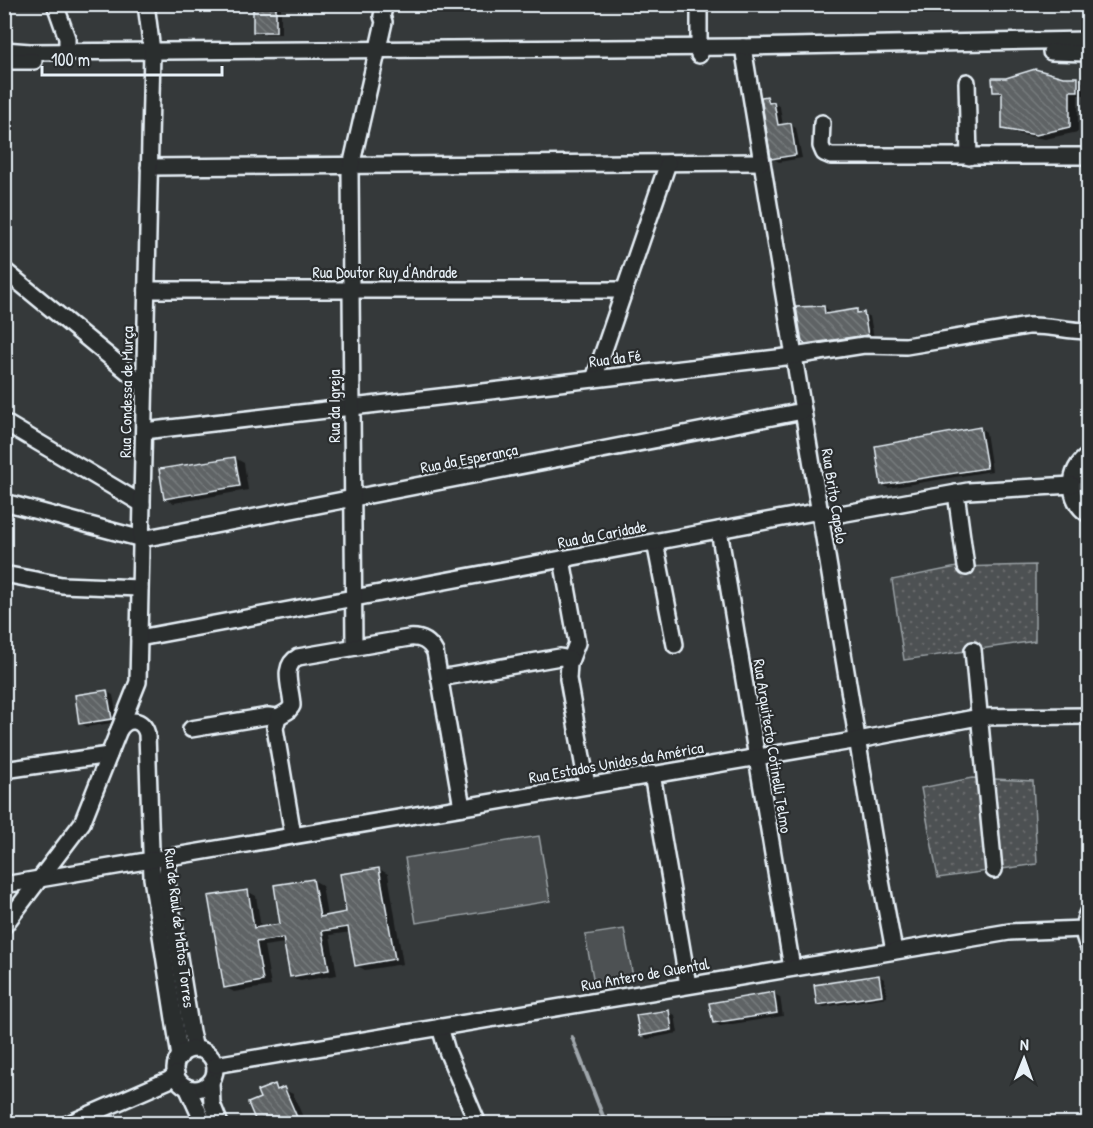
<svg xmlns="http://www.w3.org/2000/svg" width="1093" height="1128" font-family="'Patrick Hand',sans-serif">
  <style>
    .park { fill: url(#park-dots); stroke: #9aa1a5; stroke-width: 1.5 }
    .pitch { fill: #4d5152; stroke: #9aa1a5; stroke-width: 1.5 }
    .shadow { fill: #0007 }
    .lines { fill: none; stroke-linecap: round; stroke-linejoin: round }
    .stream { stroke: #a0a7ac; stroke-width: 4 }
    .building { fill: url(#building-back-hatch); stroke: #e8f1f8; stroke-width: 1.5 }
    .minor-casing { stroke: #e8f1f8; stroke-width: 20 }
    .minor { stroke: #2a2d2e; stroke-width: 15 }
    .labels { text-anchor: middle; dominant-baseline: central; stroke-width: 4.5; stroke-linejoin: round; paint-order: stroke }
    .street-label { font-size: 16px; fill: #e8f1f8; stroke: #2a2d2e }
  </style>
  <defs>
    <pattern id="park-dots" width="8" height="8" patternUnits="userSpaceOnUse" patternTransform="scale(1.5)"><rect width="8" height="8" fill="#4d5152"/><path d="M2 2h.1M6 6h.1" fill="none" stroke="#676a6c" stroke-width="1.8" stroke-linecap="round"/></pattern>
    <pattern id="building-back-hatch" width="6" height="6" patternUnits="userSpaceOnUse" patternTransform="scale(1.5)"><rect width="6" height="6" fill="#5f6365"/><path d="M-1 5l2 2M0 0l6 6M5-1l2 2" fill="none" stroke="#767a7c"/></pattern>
  </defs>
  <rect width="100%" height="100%" fill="#35393a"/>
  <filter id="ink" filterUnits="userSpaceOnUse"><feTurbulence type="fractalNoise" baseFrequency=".0167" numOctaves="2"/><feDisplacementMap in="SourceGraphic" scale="12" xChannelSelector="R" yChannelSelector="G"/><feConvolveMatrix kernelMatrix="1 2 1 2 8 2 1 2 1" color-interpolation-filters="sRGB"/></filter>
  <g filter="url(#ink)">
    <g class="park">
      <polygon points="1035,565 1035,641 904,660 892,580 957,567"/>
      <polygon points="972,778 1033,781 1037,864 938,878 921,788"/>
    </g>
    <g class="pitch">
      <polygon points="539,836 550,901 416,923 405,858"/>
      <polygon points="624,929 633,977 594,983 585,935"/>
    </g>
    <g class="shadow">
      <polygon points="255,4 281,4 281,34 261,34 255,31"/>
      <polygon points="1078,79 1086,84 1087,95 1078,95 1078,132 1045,139 1012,133 1003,128 1003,96 994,91"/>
      <polygon points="767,98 780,107 783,126 791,125 796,128 802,158 779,162 773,158"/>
      <polygon points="824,307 830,311 830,314 856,310 870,317 874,338 812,347 803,342"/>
      <polygon points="980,428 986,432 992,471 888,488 882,484"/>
      <polygon points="235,458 244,463 248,490 174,503 165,498"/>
      <polygon points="107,692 113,695 118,722 87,727 81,723"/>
      <polygon points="379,869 388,874 403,964 365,970 356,965 351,932 330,935 337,975 300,981 291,976 285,943 264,946 271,986 234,992 225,987 247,891 256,896 261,928 282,925 313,880 322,885 327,917 348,914"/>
      <polygon points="879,976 884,979 887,997 824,1007 819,1004"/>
      <polygon points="774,994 780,997 783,1016 720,1026 714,1022"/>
      <polygon points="669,1012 675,1015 678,1033 647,1039 641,1035"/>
      <polygon points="274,1085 293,1094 306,1124 258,1124 262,1098"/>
    </g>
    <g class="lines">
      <polyline class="stream" points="572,1037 606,1124"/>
    </g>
    <g class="building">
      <rect x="253" y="4" width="23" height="28"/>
      <polygon points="1035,69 1063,77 1078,77 1078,91 1070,91 1070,127 1036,135 1002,129 1002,92 993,92 992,78 1006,78"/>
      <polygon points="767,96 769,103 774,102 778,125 791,123 796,155 771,159 761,97"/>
      <polygon points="824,306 825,314 857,309 857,313 864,312 868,335 805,344 802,342 796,307"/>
      <polygon points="980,427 987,468 881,485 875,446"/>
      <polygon points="235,457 240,486 164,499 159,469"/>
      <polygon points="107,690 112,719 79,724 75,695"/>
      <polygon points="379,868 395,959 355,966 348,927 322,931 329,970 290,977 283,938 256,942 263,981 224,988 208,896 248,890 254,928 280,924 274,885 313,879 320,917 346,912 340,874"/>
      <polygon points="879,975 882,995 817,1005 814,985"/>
      <polygon points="774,992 777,1013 713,1023 709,1003"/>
      <polygon points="669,1010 672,1030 640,1036 636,1015"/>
      <polygon points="275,1084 277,1090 284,1087 300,1124 257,1124 248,1103 260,1098 257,1091"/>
    </g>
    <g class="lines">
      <defs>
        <g id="minor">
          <polyline points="55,4 67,38 67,52"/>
          <polyline points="699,4 699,55"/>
          <polyline points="743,47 877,859 894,951"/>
          <polyline points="4,50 30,52 743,47 1087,40"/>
          <polyline points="1051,52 1087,53"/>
          <polyline points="4,61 34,61"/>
          <polyline points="967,82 969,157"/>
          <polyline points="822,123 821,146 824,153 831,156 1088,156"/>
          <polyline points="149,167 761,162"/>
          <polyline points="4,270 145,386"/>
          <polyline points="147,290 624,290"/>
          <polyline points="594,379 668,163"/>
          <polyline points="4,422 142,504"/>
          <path d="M144,431L794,356L864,345L906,346L1028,326C1050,325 1066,331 1088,331"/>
          <path d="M1088,456C1067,469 1067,501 1088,514"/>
          <polyline points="956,493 966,567"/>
          <polyline points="4,502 142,539 803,411"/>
          <polyline points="719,530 792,968"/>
          <polyline points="655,542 675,645"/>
          <polyline points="562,559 577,643 569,664 568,679 587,785"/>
          <polyline points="4,574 62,585 140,588"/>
          <polyline points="139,638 820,511 829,516 968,491 1072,485"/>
          <polyline points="354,647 350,171 384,22 382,16 385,4"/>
          <polyline points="973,650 994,870"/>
          <polyline points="440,678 560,657 570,659"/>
          <polyline points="191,729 268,716 278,717"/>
          <path d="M119,730C128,716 143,719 147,734L152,878L180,1057"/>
          <polyline points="4,770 109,755"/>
          <polyline points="652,774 688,985"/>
          <path d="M293,835L275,728L278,717L288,711L292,706C292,689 280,667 298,657L409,638C421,637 429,641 435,652L462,807"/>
          <polyline points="169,857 166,876 191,1032 195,1049"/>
          <polyline points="4,885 858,740 979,717 1088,716"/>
          <path d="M1088,912C1082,924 1082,934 1088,946"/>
          <polyline points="4,926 82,823 138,682 152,51 146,4"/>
          <polyline points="440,1027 447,1051 478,1124"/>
          <circle cx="195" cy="1069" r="20"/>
          <polyline points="215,1065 1009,932 1083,929"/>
          <polyline points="211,1082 212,1104 220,1124"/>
          <polyline points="187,1087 204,1124"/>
          <polyline points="68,1124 169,1080 176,1074"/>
        </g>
      </defs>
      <use href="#minor" class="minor-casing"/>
      <use href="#minor" class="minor"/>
    </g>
  </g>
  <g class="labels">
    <g class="street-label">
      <text x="385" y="272">Rua Doutor Ruy d'Andrade</text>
      <text transform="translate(615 358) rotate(-7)">Rua da Fé</text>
      <text transform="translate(126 392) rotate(-89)">Rua Condessa de Murça</text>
      <text transform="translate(334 406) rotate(-90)">Rua da Igreja</text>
      <text transform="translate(469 458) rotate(-11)">Rua da Esperança</text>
      <text transform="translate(835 496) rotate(81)">Rua Brito Capelo</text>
      <text transform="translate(602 534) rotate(-11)">Rua da Caridade</text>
      <text transform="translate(773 746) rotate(81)">Rua Arquitecto Cotinelli Telmo</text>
      <text transform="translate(616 762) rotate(-10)">Rua Estados Unidos da América</text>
      <text transform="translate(180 928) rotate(83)">Rua de Raul de Matos Torres</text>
      <text transform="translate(645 974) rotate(-10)">Rua Antero de Quental</text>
    </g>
  </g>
  <rect width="1093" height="1128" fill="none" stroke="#2a2d2e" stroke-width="24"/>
  <rect x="12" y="12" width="1069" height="1104" fill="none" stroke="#e8f1f8" stroke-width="2" filter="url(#ink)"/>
  <g transform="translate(1024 1059) rotate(1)" stroke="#2a2d2e" stroke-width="4.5" paint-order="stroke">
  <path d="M0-4.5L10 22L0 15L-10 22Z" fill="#e8f1f8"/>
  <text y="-9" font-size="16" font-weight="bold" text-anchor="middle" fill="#e8f1f8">N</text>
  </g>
  <path d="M42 66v9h180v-9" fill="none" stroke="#e8f1f8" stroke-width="3"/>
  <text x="51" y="66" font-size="18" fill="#e8f1f8" stroke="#2a2d2e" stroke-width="4.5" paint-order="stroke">100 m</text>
</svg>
